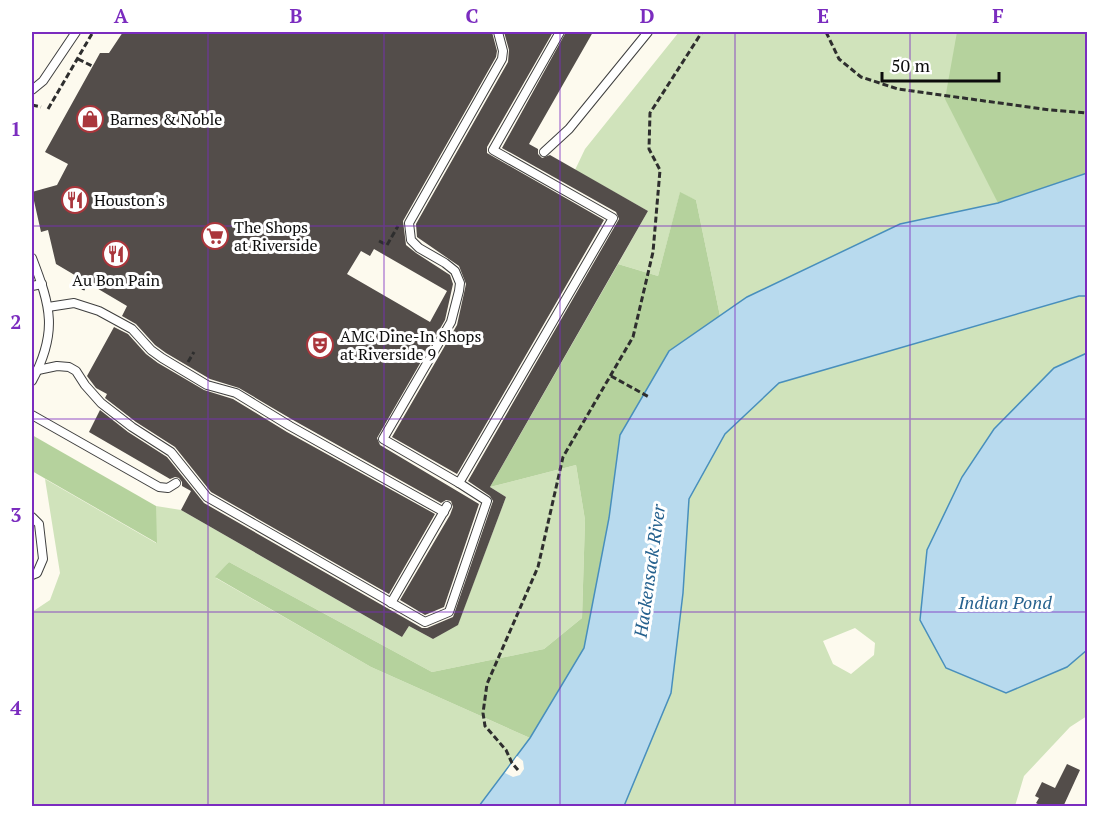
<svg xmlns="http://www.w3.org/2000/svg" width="1119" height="838" font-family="'PT Serif',serif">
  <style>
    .green { fill: #d0e3bb; fill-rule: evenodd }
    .forest { fill: #b5d29d }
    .water { fill: #b8daee; stroke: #488fbc; stroke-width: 1.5 }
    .pier { fill: #fdfaee }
    .building { fill: #534d4a; fill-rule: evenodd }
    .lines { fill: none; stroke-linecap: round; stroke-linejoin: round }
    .service-casing { stroke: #3f3f3f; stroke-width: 10 }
    .path { stroke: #2e2e2e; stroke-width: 3; stroke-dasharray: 6 3; stroke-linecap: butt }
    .service { stroke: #fff; stroke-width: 8 }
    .grid { fill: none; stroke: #7b2cbf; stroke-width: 1.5; stroke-opacity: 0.55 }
    .labels { text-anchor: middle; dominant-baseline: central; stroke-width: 6; stroke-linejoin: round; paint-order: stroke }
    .poi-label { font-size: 16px; fill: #0c0c0c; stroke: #fff; text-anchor: start }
    .water-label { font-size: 18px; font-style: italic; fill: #25618e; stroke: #fff }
    .neatline { fill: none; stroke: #7b2cbf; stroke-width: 2 }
    .grid-label { font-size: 20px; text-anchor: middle; font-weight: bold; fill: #7b2cbf }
  </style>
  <rect width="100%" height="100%" fill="#fdfaee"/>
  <g class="green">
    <polygon points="679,32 1087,32 1087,173 998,203 900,224 747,297 720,316 696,200 680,193 658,276 618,264 648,211 575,170 585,149"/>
    <path d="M1079,296H1087V353L1054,368L994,429L962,477L927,550L920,620L1067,667L1087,650V716L1070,727L1024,776L1015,806H624L671,693L683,593L689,499L725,434L779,383ZM855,628L875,643L874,655L851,674L833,664L823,641Z"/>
    <polygon points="576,465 585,520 582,618 544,649 432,672 229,562 216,578 371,667 530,738 479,806 32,806 32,612 50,600 60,573 45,479 156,543 156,506 181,510 402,637 409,626 433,639 458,624 506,497 490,487"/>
  </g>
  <g class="forest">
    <polygon points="957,32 1087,32 1087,173 998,203 945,99"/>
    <polygon points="680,192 696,200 720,316 669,351 620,435 609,518 584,648 530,738 371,667 215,577 229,562 432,672 544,649 582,618 585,520 576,465 490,487 618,264 658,276"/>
    <polygon points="32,435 156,506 157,543 32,471"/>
  </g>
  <g class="water">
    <polygon points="1087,173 1087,296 1079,296 779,383 725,434 689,499 683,593 671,693 624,806 479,806 530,738 584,648 609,518 620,435 669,351 747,297 900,224 998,203"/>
    <polygon points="1087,353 1087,650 1067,667 1006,693 946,668 920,620 927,550 962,477 994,429 1054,368"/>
  </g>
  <polygon class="pier" points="517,756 523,761 524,769 520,775 513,777 505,773"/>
  <g class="building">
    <path d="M123,32H492L497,51L496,57L403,221L406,245L416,253L450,275L453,284L445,320L377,438L380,445L479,504L444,607L425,615L400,600L450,515L453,507L451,501L446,500L441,503L293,420L239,388L210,379L166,353L155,345L136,324L122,316L127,306L56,264L48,230L41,232L32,192L57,185L68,164L45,152L100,53H109ZM374,249L447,291L430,322L347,274L361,251L370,256Z"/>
    <polygon points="504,32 553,32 487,147 487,153 604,220 457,474 392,437 457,325 466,284 459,266 417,237 416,224 508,62 509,50"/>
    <polygon points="566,32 593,32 529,144 538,149 538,154 542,158 550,155 648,211 490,487 506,497 458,625 433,639 409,626 402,637 181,510 191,491 182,486 182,482 179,478 175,477 170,479 89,432 100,410 128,432 167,457 204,503 422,628 427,628 453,617 493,501 490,496 468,481 619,219 616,212 502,148"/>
    <polygon points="114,327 128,334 146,354 158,363 204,390 233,399 287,432 435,514 389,594 211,492 175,447 136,422 105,398 107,394 96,388 87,376"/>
    <polygon points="1067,764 1080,770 1063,807 1043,807 1036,803 1039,798 1035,796 1042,782 1055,788"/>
  </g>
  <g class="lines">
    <defs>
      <g id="service">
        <polyline points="498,32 503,51 502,59 409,223 411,240 419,248 445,263 455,271 460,283 459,291 451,322 383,439 459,483 613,218 493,150 560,32"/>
        <polyline points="32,90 43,81 76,32"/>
        <polyline points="544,152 569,129 648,32"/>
        <path d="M32,258C51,307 58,332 32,381"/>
        <polyline points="32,286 42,284"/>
        <polyline points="48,307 74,303 99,311 132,329 151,350 162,358 207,385 236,393 290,426 444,512"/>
        <polyline points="38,370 57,366 69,367 76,371 85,385 101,403 132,427 171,452 207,497 425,622 449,612 487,501 459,483"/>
        <polyline points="32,415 159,487 168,488 176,483"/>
        <polyline points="32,517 39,524 43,559 37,573 32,575"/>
        <polyline points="391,603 447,506"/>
      </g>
    </defs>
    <use href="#service" class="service-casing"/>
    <g class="path">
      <polyline points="826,32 839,59 861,77 898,89 1050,110 1088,113"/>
      <polyline points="78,59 92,66"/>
      <polyline points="32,105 41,107"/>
      <polyline points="48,109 93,32"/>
      <polyline points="32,223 33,222"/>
      <polyline points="379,241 387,245 398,226"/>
      <polyline points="83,290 86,282"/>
      <polyline points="188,362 194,352"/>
      <polyline points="611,376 649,397"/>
      <polyline points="518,770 512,763 506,750 485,726 483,713 487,684 538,567 563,457 633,337 653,252 660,170 649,149 650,113 702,32"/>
    </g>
    <use href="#service" class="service"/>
  </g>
  <path class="grid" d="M208,32V806M384,32V806M560,32V806M735,32V806M910,32V806M32,226H1088M32,419H1088M32,612H1088"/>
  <defs>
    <symbol id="shop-ring" viewBox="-11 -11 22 22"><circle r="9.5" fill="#fff" stroke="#aa363c" stroke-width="1.5"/><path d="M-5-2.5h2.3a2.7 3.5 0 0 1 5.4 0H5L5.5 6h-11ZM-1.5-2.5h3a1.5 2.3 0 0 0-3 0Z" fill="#aa363c"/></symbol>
    <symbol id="restaurant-ring" viewBox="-11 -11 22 22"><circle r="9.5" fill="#fff" stroke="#aa363c" stroke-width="1.5"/><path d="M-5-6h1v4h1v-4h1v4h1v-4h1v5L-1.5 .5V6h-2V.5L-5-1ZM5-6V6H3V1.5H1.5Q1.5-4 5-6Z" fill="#aa363c"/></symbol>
    <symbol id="supermarket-ring" viewBox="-11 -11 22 22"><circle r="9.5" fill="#fff" stroke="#aa363c" stroke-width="1.5"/><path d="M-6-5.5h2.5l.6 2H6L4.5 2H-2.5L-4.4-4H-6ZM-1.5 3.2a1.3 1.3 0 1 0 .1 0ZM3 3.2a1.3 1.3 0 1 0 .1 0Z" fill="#aa363c"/></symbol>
    <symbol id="theatre-ring" viewBox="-11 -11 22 22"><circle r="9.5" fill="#fff" stroke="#aa363c" stroke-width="1.5"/><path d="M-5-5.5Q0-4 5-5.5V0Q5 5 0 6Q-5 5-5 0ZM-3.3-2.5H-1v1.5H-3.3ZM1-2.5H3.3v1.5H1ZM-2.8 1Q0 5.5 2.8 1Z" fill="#aa363c"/></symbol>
  </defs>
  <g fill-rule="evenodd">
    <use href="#shop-ring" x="75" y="104" width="30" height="30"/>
    <use href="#restaurant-ring" x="60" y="185" width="30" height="30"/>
    <use href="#supermarket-ring" x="200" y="221" width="30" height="30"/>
    <use href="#restaurant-ring" x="101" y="239" width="30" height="30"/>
    <use href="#theatre-ring" x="305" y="330" width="30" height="30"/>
  </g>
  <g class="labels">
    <g class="poi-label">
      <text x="110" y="119">Barnes &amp; Noble</text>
      <text x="94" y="200">Houston's</text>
      <text x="234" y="227">The Shops<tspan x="234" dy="18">at Riverside</tspan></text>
      <text x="116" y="280" text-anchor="middle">Au Bon Pain</text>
      <text x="340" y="336">AMC Dine-In Shops<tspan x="340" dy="18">at Riverside 9</tspan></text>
    </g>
    <g class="water-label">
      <text transform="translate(649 571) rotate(-82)">Hackensack River</text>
      <text x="1005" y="602">Indian Pond</text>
    </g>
  </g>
  <rect width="1119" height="838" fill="none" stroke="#ffffff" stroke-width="66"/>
  <path d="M882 72v9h117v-9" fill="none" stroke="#0c0c0c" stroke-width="3"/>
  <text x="891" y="72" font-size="18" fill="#0c0c0c" stroke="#ffffff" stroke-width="4.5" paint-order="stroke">50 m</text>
  <rect x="33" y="33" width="1053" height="772" class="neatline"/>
  <g class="grid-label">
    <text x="121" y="23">A</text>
    <text x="296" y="23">B</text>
    <text x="472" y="23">C</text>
    <text x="647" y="23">D</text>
    <text x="823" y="23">E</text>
    <text x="998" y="23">F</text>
    <text x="16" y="136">1</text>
    <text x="16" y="329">2</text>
    <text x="16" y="522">3</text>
    <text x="16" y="715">4</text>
  </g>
</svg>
